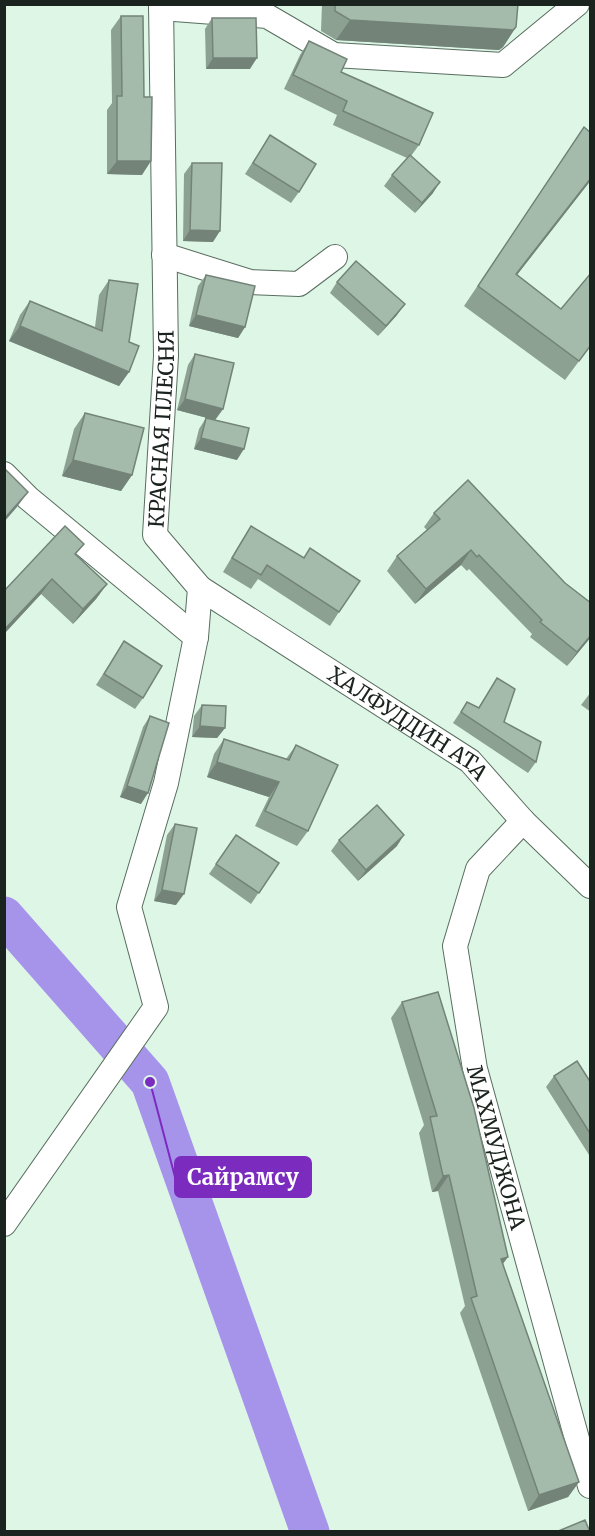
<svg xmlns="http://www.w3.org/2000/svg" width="595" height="1536" font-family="Merriweather,serif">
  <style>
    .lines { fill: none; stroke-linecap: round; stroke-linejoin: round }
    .river { stroke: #a694eb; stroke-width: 39 }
    .minor-casing { stroke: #586d5f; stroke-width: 26 }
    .minor { stroke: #fff; stroke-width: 24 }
    .wall { fill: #8da193 }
    .shaded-wall { fill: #738378 }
    .building { fill: #a4bbab; stroke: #738378; stroke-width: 1.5 }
    .labels { text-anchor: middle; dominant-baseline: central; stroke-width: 6; stroke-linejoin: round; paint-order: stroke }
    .street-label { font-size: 21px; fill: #1b231e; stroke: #def6e6 }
    .leader { fill: none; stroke: #7b2cbf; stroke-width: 2 }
    .callout-dot { fill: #7b2cbf; stroke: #def6e6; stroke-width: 2 }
    .callout { fill: #7b2cbf; stroke: #7b2cbf; stroke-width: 2 }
    .callout-label { font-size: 22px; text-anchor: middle; font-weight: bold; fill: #fff }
  </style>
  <rect width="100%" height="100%" fill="#def6e6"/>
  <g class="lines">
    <polyline class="river" points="4,916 150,1082 310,1532"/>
    <defs>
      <g id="minor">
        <polyline points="161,8 267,16 334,55 503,65 577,4"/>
        <polyline points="164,255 250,282 299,284 335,257"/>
        <polyline points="4,474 28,498 196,637"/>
        <path id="s1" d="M200,588L470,761L523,821L590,886"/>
        <path id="s2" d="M523,821L478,869L455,946L475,1069L590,1486"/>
        <path id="s3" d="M4,1224L156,1007L129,907L166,783L196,637L200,588L155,535L166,356L161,4"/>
      </g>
    </defs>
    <use href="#minor" class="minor-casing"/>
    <use href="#minor" class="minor"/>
  </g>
  <g class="wall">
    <polygon points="322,4 518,4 516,27 503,47 499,50 336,40 321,31"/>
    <polygon points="121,16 142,175 107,174 107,110 112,103 111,30"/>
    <polygon points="212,18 250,69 206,69 205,29"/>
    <polygon points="309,41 419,145 411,156 433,193 415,213 384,186 392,175 407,158 333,125 337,115 284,89 300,55"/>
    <polygon points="584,127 591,133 591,180 517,275 591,345 565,380 464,306"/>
    <polygon points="270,135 299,192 291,203 245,174"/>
    <polygon points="192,163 213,242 183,241 184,174"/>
    <polygon points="206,275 245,327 238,338 189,326 198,286"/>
    <polygon points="109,280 129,342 129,372 119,386 9,341 20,315 30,301 95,327 99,295"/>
    <polygon points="337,282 397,315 378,336 330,293"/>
    <polygon points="195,354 223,409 215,420 177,410 188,365"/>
    <polygon points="85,413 132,475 121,491 62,476 74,429"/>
    <polygon points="206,418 237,460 194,449 199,429"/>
    <polygon points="434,513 565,583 591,603 591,637 567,666 530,637 532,634 469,569 467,571 461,565 415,604 387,571 397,556 427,530 424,527"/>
    <polygon points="251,526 339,612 330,626 258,579 251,589 223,572 242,540"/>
    <polygon points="76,555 107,584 96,599 73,624 41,594 4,634 4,591"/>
    <polygon points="124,641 143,698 135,709 96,685"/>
    <polygon points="497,678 504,722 536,762 528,773 453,723 467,702 478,708"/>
    <polygon points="591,692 591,712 581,705"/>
    <polygon points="202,705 225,728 217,738 192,737 194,716"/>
    <polygon points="150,716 141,804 120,797 143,727"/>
    <polygon points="224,739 286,759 296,745 308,831 297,846 255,826 269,797 207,777 214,754"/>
    <polygon points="175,824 176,905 154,901 167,835"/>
    <polygon points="236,835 279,863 251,904 209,874"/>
    <polygon points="339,840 397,846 358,881 331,851"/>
    <polygon points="402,1002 503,1264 579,1482 568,1497 528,1511 460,1313 465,1306 438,1191 432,1192 419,1133 424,1125 391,1018"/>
    <polygon points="554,1076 591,1083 591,1158 546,1087"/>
  </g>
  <g class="shaded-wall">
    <polygon points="350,20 516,27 503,47 499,50 336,40"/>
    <polygon points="213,58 257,58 250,69 206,69"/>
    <polygon points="117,161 151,161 142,175 107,174"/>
    <polygon points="591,178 591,180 502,294 516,274"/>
    <polygon points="440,182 433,193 415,213 422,203"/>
    <polygon points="190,230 220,231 213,242 183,241"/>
    <polygon points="405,304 397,315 378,336 386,326"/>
    <polygon points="196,315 245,327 238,338 189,326"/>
    <polygon points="20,326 129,372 119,386 9,341"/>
    <polygon points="185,399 223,409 215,420 177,410"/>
    <polygon points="201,438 244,449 237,460 194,449"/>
    <polygon points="73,460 132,475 121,491 62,476"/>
    <polygon points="28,492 17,507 4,522 4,519"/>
    <polygon points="471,550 461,565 415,604 426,589"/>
    <polygon points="52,579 41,594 4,634 4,630"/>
    <polygon points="107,584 96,599 73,624 83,609"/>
    <polygon points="591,635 591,637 567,666 577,652"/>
    <polygon points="200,726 225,728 217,738 192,737"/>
    <polygon points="217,762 279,782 269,797 207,777"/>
    <polygon points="127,786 148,793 141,804 120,797"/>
    <polygon points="404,835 397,846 358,881 366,870"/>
    <polygon points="162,890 184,894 176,905 154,901"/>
    <polygon points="449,1175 438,1191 432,1192 443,1176"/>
    <polygon points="508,1257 497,1272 501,1259"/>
    <polygon points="579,1482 568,1497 528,1511 539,1495"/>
  </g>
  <g class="building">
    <polygon points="335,4 518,4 516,27 513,30 350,20 335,11"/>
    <polygon points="121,16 143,16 144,97 152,97 151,161 117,161 117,96 122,96"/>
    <polygon points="212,18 256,18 257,58 213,58"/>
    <polygon points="309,41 347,59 341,72 433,113 419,145 343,111 347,101 293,75"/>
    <polygon points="584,127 591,133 591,178 516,274 561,309 591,273 591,345 579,361 478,286"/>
    <polygon points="270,135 316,164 299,192 253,163"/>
    <polygon points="410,155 440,182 422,203 392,175"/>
    <polygon points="192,163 222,163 220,231 190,230"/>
    <polygon points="356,261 405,304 386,326 337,282"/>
    <polygon points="206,275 255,286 245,327 196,315"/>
    <polygon points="109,280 138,284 129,342 139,346 129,372 20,326 30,301 102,331"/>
    <polygon points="195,354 234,363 223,409 185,399"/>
    <polygon points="85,413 144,428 132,475 73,460"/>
    <polygon points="206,418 249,428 244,449 201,438"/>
    <polygon points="4,468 28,492 4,519"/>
    <polygon points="468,480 565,583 591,603 591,635 577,652 540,622 542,620 479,555 477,557 471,550 426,589 397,556 440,519 434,513"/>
    <polygon points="65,526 84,544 75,554 107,584 83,609 52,579 4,630 4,591"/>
    <polygon points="251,526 304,558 310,548 360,581 339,612 267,565 261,575 232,558"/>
    <polygon points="124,641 162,666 143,698 104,674"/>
    <polygon points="497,678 515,689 504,722 541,742 536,762 461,712 467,702 479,708"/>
    <polygon points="202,705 226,706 225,728 200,726"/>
    <polygon points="150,716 169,723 148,793 127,786"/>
    <polygon points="224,739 289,760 296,745 338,765 308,831 265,811 279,782 217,762"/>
    <polygon points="377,805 404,835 366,870 339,840"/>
    <polygon points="175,824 197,828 184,894 162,890"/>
    <polygon points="236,835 279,863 259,893 216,864"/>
    <polygon points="438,992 474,1108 508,1257 501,1259 579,1482 539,1495 471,1298 477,1296 449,1175 443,1176 430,1117 437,1116 402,1002"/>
    <polygon points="577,1061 591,1083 591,1135 554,1076"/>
    <polygon points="585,1520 590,1532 556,1532"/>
  </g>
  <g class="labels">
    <g class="street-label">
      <text stroke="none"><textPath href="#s3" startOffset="872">КРАСНАЯ ПЛЕСНЯ</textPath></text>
      <text stroke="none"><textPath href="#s1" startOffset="248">ХАЛФУДДИН АТА</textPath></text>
      <text stroke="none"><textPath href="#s2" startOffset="352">МАХМУДЖОНА</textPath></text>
    </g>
  </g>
  <path class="leader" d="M150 1082L175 1177"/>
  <circle class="callout-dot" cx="150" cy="1082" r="6"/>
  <rect class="callout" x="175" y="1157" width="136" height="40" rx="6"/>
  <g class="callout-label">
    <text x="243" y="1185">Сайрамсу</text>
  </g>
  <rect width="595" height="1536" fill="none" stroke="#1b231e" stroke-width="12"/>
</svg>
